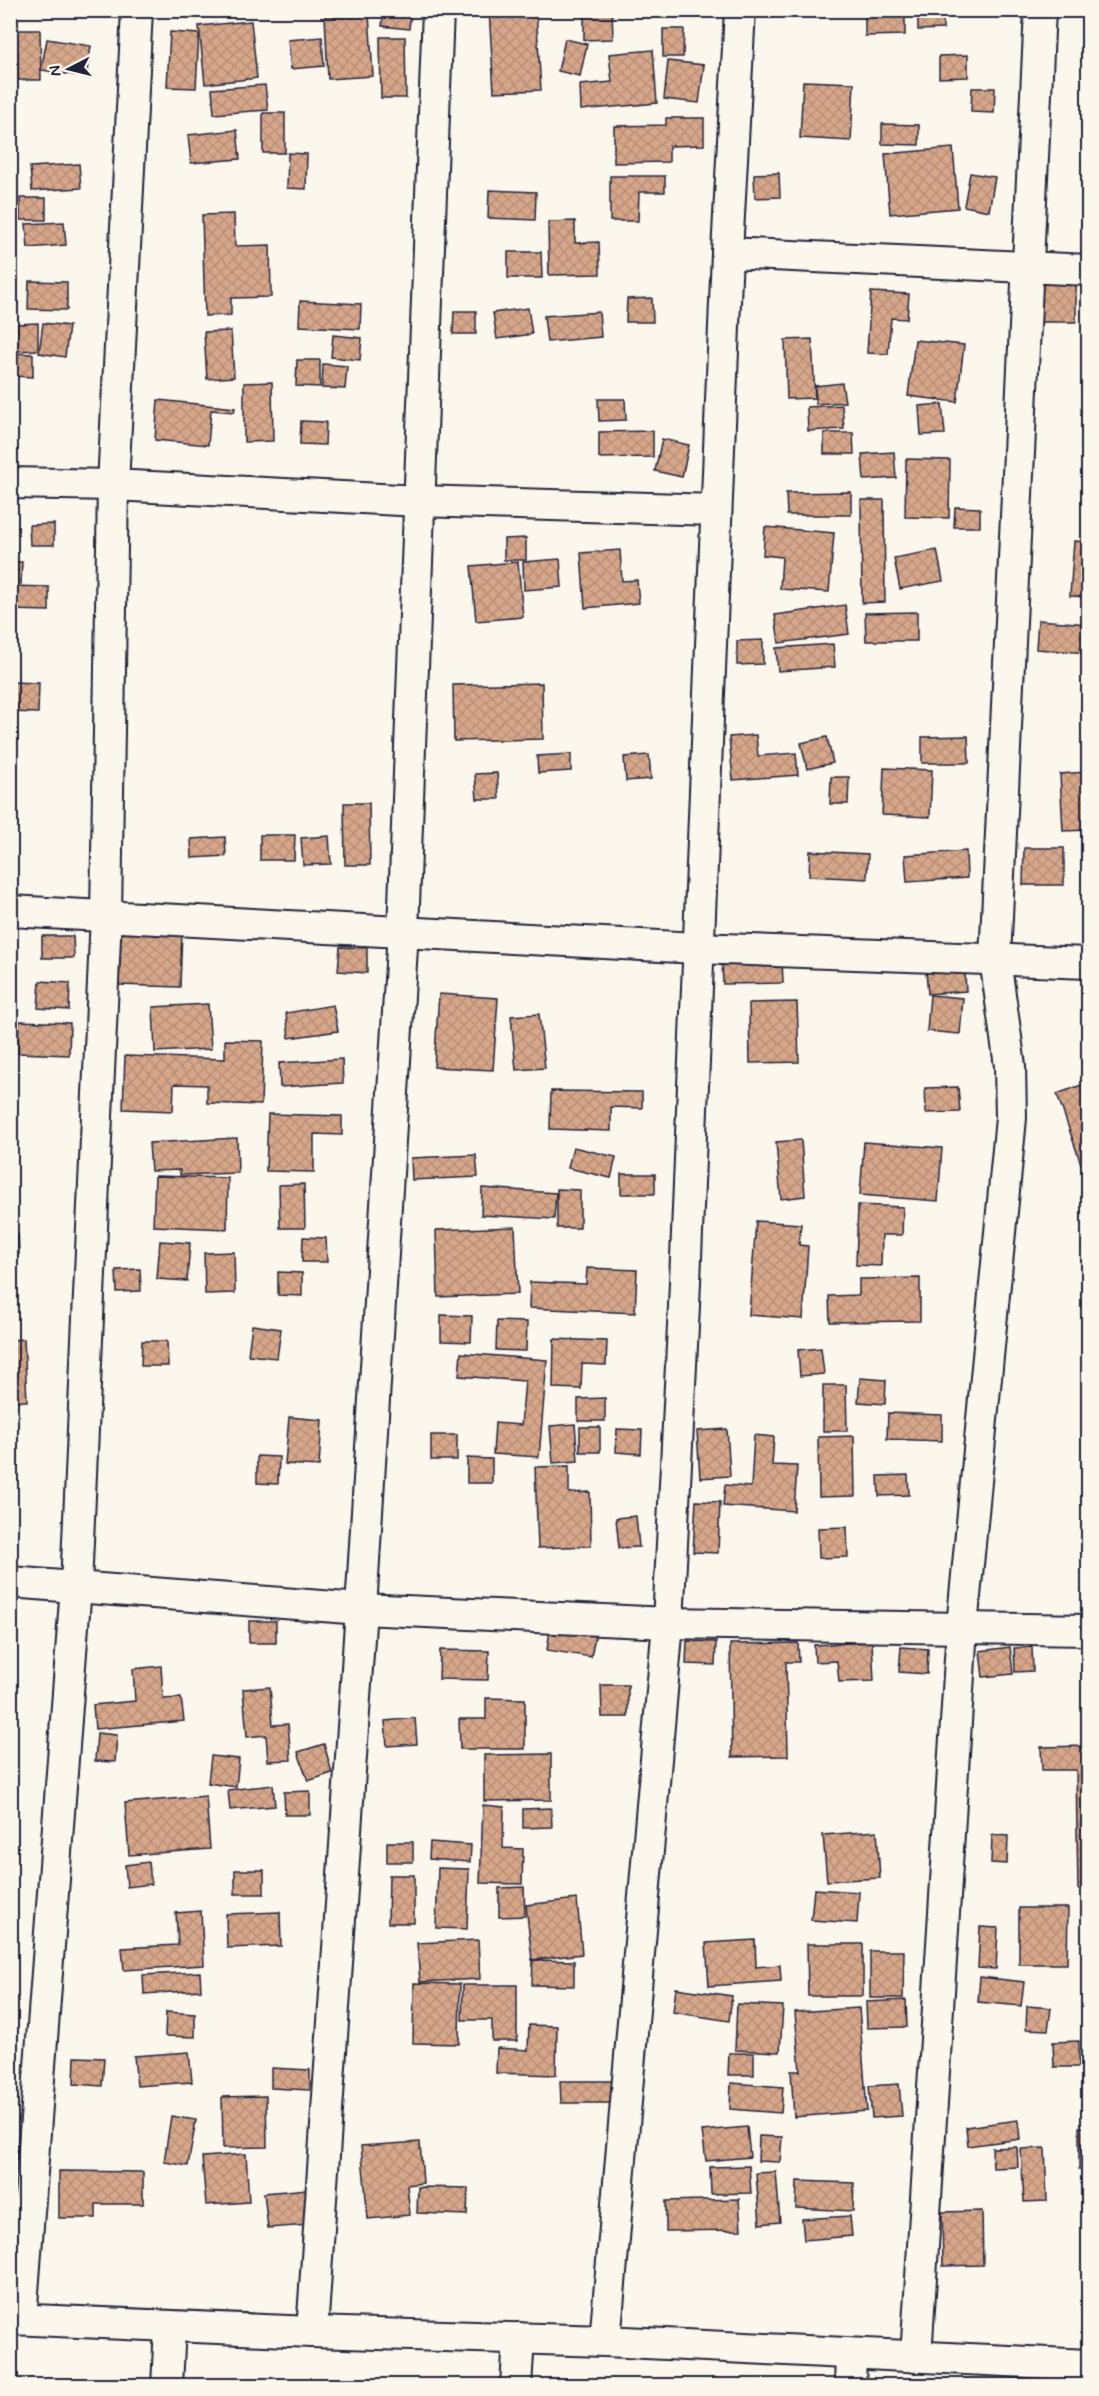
<svg xmlns="http://www.w3.org/2000/svg" width="1099" height="2396" font-family="Mynerve,sans-serif">
  <style>
    .building { fill: url(#building-cross-hatch); stroke: #22223b; stroke-width: 1.5 }
    .lines { fill: none; stroke-linecap: round; stroke-linejoin: round }
    .street-casing { stroke: #22223b; stroke-width: 34 }
    .street { stroke: #fbf7ec; stroke-width: 30 }
  </style>
  <defs>
    <pattern id="building-cross-hatch" width="8" height="8" patternUnits="userSpaceOnUse" patternTransform="scale(1.5)"><rect width="8" height="8" fill="#d7a78a"/><path d="M0 0l8 8M0 8l8-8" fill="none" stroke="#b88f78"/></pattern>
  </defs>
  <rect width="100%" height="100%" fill="#fbf7ec"/>
  <filter id="ink" filterUnits="userSpaceOnUse"><feTurbulence type="fractalNoise" baseFrequency=".0167" numOctaves="2"/><feDisplacementMap in="SourceGraphic" scale="12" xChannelSelector="R" yChannelSelector="G"/><feConvolveMatrix kernelMatrix="1 2 1 2 8 2 1 2 1" color-interpolation-filters="sRGB"/></filter>
  <g filter="url(#ink)">
    <g class="building">
      <polygon points="384,10 411,10 409,29 382,26"/>
      <polygon points="489,10 536,10 541,90 494,92"/>
      <polygon points="584,10 612,10 613,39 584,40"/>
      <polygon points="865,10 905,10 905,35 865,36"/>
      <polygon points="918,10 943,10 943,29 918,30"/>
      <polygon points="369,14 373,76 328,79 325,16"/>
      <polygon points="251,21 257,78 205,84 199,26"/>
      <polygon points="663,29 684,29 683,57 663,57"/>
      <polygon points="17,30 40,30 41,80 18,80"/>
      <polygon points="170,32 199,34 196,88 167,87"/>
      <polygon points="322,37 324,66 291,69 288,40"/>
      <polygon points="380,37 405,37 406,98 381,98"/>
      <polygon points="47,39 91,46 86,77 41,70"/>
      <polygon points="565,39 587,44 580,76 558,71"/>
      <polygon points="653,50 657,103 581,110 580,85 612,82 609,54"/>
      <polygon points="968,55 968,77 939,78 939,56"/>
      <polygon points="668,61 704,65 699,103 664,99"/>
      <polygon points="803,81 854,83 851,141 800,138"/>
      <polygon points="265,85 268,110 214,114 212,89"/>
      <polygon points="972,88 995,88 994,113 971,112"/>
      <rect x="263" y="113" width="22" height="40"/>
      <polygon points="666,118 704,118 704,145 669,146 669,162 614,163 614,126 666,125"/>
      <polygon points="882,124 919,125 919,145 882,144"/>
      <polygon points="237,130 240,159 191,163 188,135"/>
      <polygon points="953,148 958,208 890,214 885,154"/>
      <polygon points="288,153 307,154 306,189 287,188"/>
      <polygon points="79,164 81,188 32,191 30,167"/>
      <polygon points="779,173 780,197 755,198 754,174"/>
      <polygon points="970,173 995,177 989,211 964,206"/>
      <polygon points="610,176 665,176 665,192 639,192 638,221 610,221"/>
      <polygon points="489,190 536,192 535,220 488,218"/>
      <rect x="20" y="198" width="26" height="22"/>
      <polygon points="234,214 235,246 270,245 271,297 231,298 231,315 205,316 202,215"/>
      <polygon points="575,221 575,243 599,242 600,274 549,275 548,222"/>
      <polygon points="64,222 66,245 28,248 26,224"/>
      <polygon points="508,252 541,252 542,278 508,278"/>
      <polygon points="1039,271 1076,271 1076,322 1038,322"/>
      <polygon points="29,281 67,282 67,310 28,309"/>
      <polygon points="871,292 909,294 907,319 891,318 888,354 867,353"/>
      <polygon points="652,298 653,322 626,322 627,299"/>
      <polygon points="300,301 361,304 360,329 299,326"/>
      <polygon points="528,308 532,334 497,339 493,313"/>
      <polygon points="454,311 476,311 476,334 453,334"/>
      <polygon points="599,312 601,337 547,342 544,316"/>
      <polygon points="38,323 38,350 18,351 17,324"/>
      <polygon points="43,323 69,326 65,357 39,353"/>
      <polygon points="231,331 234,377 207,379 204,332"/>
      <polygon points="333,335 362,338 360,360 331,357"/>
      <polygon points="812,339 815,398 787,399 785,340"/>
      <polygon points="915,340 964,345 957,402 908,396"/>
      <polygon points="10,353 33,354 33,377 10,376"/>
      <polygon points="297,360 320,360 320,387 296,386"/>
      <polygon points="323,364 347,366 345,389 322,388"/>
      <polygon points="272,382 273,441 244,442 244,383"/>
      <polygon points="842,383 845,402 816,404 815,386"/>
      <polygon points="598,399 625,399 626,420 599,421"/>
      <polygon points="158,400 235,408 234,412 211,410 208,445 155,440"/>
      <polygon points="942,404 945,434 921,435 919,406"/>
      <polygon points="842,405 844,429 808,431 807,407"/>
      <polygon points="301,421 326,422 325,445 300,444"/>
      <polygon points="653,431 653,457 599,458 599,432"/>
      <polygon points="824,433 853,433 854,454 824,454"/>
      <polygon points="662,439 689,445 682,477 655,471"/>
      <polygon points="894,452 896,478 864,480 862,454"/>
      <polygon points="906,459 950,460 949,518 905,517"/>
      <polygon points="851,492 851,515 787,515 786,493"/>
      <polygon points="861,500 884,500 885,602 862,603"/>
      <polygon points="955,507 980,508 980,527 954,527"/>
      <polygon points="54,524 54,545 30,545 29,525"/>
      <polygon points="765,527 834,533 829,592 780,589 782,557 763,555"/>
      <polygon points="526,538 526,560 504,560 504,539"/>
      <polygon points="1074,541 1088,542 1088,597 1070,596"/>
      <polygon points="620,550 622,581 637,580 639,603 585,608 581,553"/>
      <polygon points="937,550 943,581 900,589 894,558"/>
      <polygon points="560,559 562,587 524,590 523,562"/>
      <polygon points="10,562 22,562 21,584 10,584"/>
      <polygon points="518,562 523,617 476,621 471,566"/>
      <polygon points="11,586 49,587 49,611 10,610"/>
      <polygon points="845,605 849,634 779,643 775,615"/>
      <polygon points="917,612 917,641 866,641 865,613"/>
      <polygon points="1038,620 1088,624 1088,653 1036,649"/>
      <polygon points="763,640 763,664 737,665 737,641"/>
      <polygon points="833,644 835,667 778,671 776,648"/>
      <polygon points="10,682 39,683 38,713 10,712"/>
      <polygon points="542,683 543,739 454,741 453,685"/>
      <polygon points="756,735 758,756 796,753 798,775 733,780 729,737"/>
      <polygon points="968,736 969,763 922,763 922,737"/>
      <polygon points="827,737 833,763 807,769 801,743"/>
      <polygon points="571,754 571,771 538,773 537,756"/>
      <polygon points="649,755 651,779 626,781 624,757"/>
      <polygon points="884,768 932,770 930,817 882,815"/>
      <polygon points="1086,772 1088,830 1063,831 1060,774"/>
      <polygon points="497,773 499,799 477,799 475,774"/>
      <polygon points="831,777 849,777 848,804 830,804"/>
      <polygon points="344,803 369,803 370,865 345,865"/>
      <polygon points="260,835 295,835 294,860 260,860"/>
      <polygon points="329,836 331,864 303,865 301,838"/>
      <polygon points="225,837 226,856 192,858 191,839"/>
      <polygon points="1024,848 1064,848 1064,885 1023,885"/>
      <polygon points="810,851 868,854 867,879 809,876"/>
      <polygon points="966,851 967,878 907,882 905,855"/>
      <polygon points="121,928 182,930 180,987 119,985"/>
      <polygon points="42,936 73,936 74,958 42,958"/>
      <polygon points="340,947 367,948 367,973 338,971"/>
      <polygon points="964,958 966,991 928,994 925,961"/>
      <polygon points="782,960 783,983 723,984 722,961"/>
      <polygon points="10,969 14,969 18,1013 10,1014"/>
      <polygon points="40,981 70,983 69,1010 38,1008"/>
      <polygon points="439,994 498,998 493,1070 434,1067"/>
      <polygon points="930,995 963,998 960,1034 927,1031"/>
      <polygon points="797,1002 799,1062 750,1063 749,1003"/>
      <polygon points="208,1004 211,1049 155,1052 153,1007"/>
      <polygon points="333,1005 338,1031 289,1038 286,1013"/>
      <polygon points="539,1014 545,1068 516,1070 511,1016"/>
      <polygon points="19,1021 70,1023 69,1055 18,1053"/>
      <polygon points="225,1040 263,1041 261,1105 207,1103 207,1085 174,1084 173,1111 123,1109 125,1056 225,1059"/>
      <polygon points="342,1059 343,1083 280,1087 279,1063"/>
      <polygon points="1087,1083 1088,1087 1088,1184 1057,1094"/>
      <polygon points="958,1087 960,1112 926,1113 925,1088"/>
      <polygon points="551,1091 642,1092 642,1108 611,1107 611,1131 550,1129"/>
      <polygon points="268,1114 342,1116 342,1135 314,1134 314,1172 266,1171"/>
      <polygon points="237,1138 238,1173 180,1175 180,1170 151,1171 149,1143"/>
      <polygon points="801,1140 805,1196 781,1199 776,1142"/>
      <polygon points="864,1142 942,1148 938,1201 860,1195"/>
      <polygon points="573,1147 616,1157 611,1178 568,1168"/>
      <polygon points="476,1155 478,1177 412,1180 411,1158"/>
      <rect x="621" y="1174" width="34" height="20"/>
      <polygon points="155,1176 228,1178 227,1229 153,1226"/>
      <polygon points="304,1184 305,1228 280,1228 279,1185"/>
      <polygon points="482,1188 556,1193 554,1219 481,1215"/>
      <polygon points="557,1189 580,1190 580,1228 557,1228"/>
      <polygon points="858,1205 903,1207 902,1235 882,1235 881,1266 856,1265"/>
      <polygon points="756,1221 801,1224 799,1245 808,1246 803,1319 749,1315"/>
      <polygon points="515,1227 518,1294 438,1297 436,1230"/>
      <polygon points="18,1234 19,1254 10,1255 10,1235"/>
      <polygon points="303,1237 326,1238 327,1262 302,1262"/>
      <polygon points="160,1241 190,1243 187,1281 157,1279"/>
      <polygon points="234,1252 235,1293 205,1294 204,1253"/>
      <polygon points="587,1268 637,1270 635,1313 529,1308 530,1282 586,1284"/>
      <polygon points="140,1269 141,1291 117,1292 116,1270"/>
      <polygon points="278,1272 302,1273 302,1296 278,1295"/>
      <polygon points="920,1278 920,1321 830,1322 829,1296 859,1295 859,1279"/>
      <polygon points="441,1315 472,1316 471,1342 441,1341"/>
      <polygon points="497,1321 527,1322 526,1351 496,1350"/>
      <polygon points="252,1325 281,1329 277,1358 248,1355"/>
      <polygon points="24,1339 27,1401 10,1401 10,1340"/>
      <polygon points="554,1339 607,1341 606,1365 582,1364 581,1389 553,1388"/>
      <polygon points="142,1341 167,1341 168,1366 141,1366"/>
      <polygon points="821,1348 824,1374 800,1376 798,1350"/>
      <polygon points="461,1353 547,1360 539,1457 493,1454 495,1423 521,1425 525,1381 459,1376"/>
      <polygon points="860,1378 886,1380 885,1404 858,1402"/>
      <polygon points="823,1385 846,1385 847,1431 823,1431"/>
      <polygon points="605,1398 605,1421 578,1421 578,1399"/>
      <polygon points="888,1413 942,1415 942,1441 887,1439"/>
      <polygon points="289,1417 322,1420 319,1466 285,1464"/>
      <polygon points="575,1424 578,1461 553,1463 550,1426"/>
      <rect x="580" y="1427" width="20" height="25"/>
      <polygon points="617,1429 642,1430 641,1454 616,1452"/>
      <polygon points="727,1429 730,1476 700,1478 697,1431"/>
      <rect x="431" y="1435" width="26" height="25"/>
      <polygon points="754,1435 774,1437 772,1465 797,1466 794,1511 723,1506 725,1485 751,1487"/>
      <polygon points="854,1436 855,1496 819,1497 818,1437"/>
      <polygon points="257,1456 279,1457 278,1484 257,1483"/>
      <polygon points="467,1458 492,1459 492,1483 467,1483"/>
      <polygon points="569,1466 569,1493 590,1492 591,1546 538,1548 535,1467"/>
      <polygon points="908,1475 909,1495 879,1496 878,1476"/>
      <polygon points="696,1501 720,1502 718,1553 693,1552"/>
      <polygon points="636,1516 639,1547 619,1548 616,1518"/>
      <polygon points="847,1527 848,1557 819,1558 818,1528"/>
      <rect x="249" y="1621" width="27" height="22"/>
      <polygon points="551,1624 596,1631 591,1657 547,1650"/>
      <polygon points="687,1641 716,1642 715,1665 686,1664"/>
      <polygon points="872,1642 874,1681 839,1682 837,1661 815,1662 814,1645"/>
      <polygon points="798,1643 799,1662 786,1662 788,1756 732,1757 730,1644"/>
      <polygon points="901,1647 928,1649 927,1674 899,1672"/>
      <polygon points="1010,1647 1013,1674 983,1677 980,1651"/>
      <polygon points="1032,1647 1033,1671 1015,1672 1014,1648"/>
      <polygon points="440,1650 489,1651 488,1680 439,1679"/>
      <polygon points="161,1666 163,1699 181,1698 184,1721 95,1729 93,1705 135,1701 133,1669"/>
      <polygon points="601,1685 628,1685 628,1717 602,1717"/>
      <polygon points="270,1687 273,1725 288,1724 291,1760 268,1761 266,1735 247,1737 243,1689"/>
      <polygon points="486,1698 525,1699 525,1749 460,1749 459,1719 486,1719"/>
      <polygon points="415,1718 417,1744 387,1746 385,1721"/>
      <polygon points="97,1733 117,1735 115,1762 95,1761"/>
      <polygon points="324,1744 332,1773 308,1781 298,1752"/>
      <polygon points="1088,1746 1088,1889 1078,1889 1076,1770 1042,1770 1041,1747"/>
      <polygon points="551,1754 551,1800 484,1801 484,1755"/>
      <polygon points="211,1756 239,1759 236,1787 208,1783"/>
      <polygon points="273,1785 275,1806 230,1810 228,1790"/>
      <polygon points="310,1791 310,1815 285,1815 284,1792"/>
      <polygon points="206,1796 210,1849 129,1855 125,1803"/>
      <polygon points="483,1805 504,1807 503,1848 523,1849 522,1884 480,1883"/>
      <polygon points="551,1808 552,1827 523,1828 523,1809"/>
      <polygon points="877,1831 880,1878 827,1881 823,1835"/>
      <polygon points="992,1835 1008,1836 1007,1864 991,1863"/>
      <rect x="387" y="1842" width="26" height="20"/>
      <polygon points="430,1842 471,1845 470,1862 429,1859"/>
      <polygon points="149,1862 151,1884 127,1887 125,1865"/>
      <polygon points="438,1868 469,1869 467,1929 436,1928"/>
      <rect x="235" y="1870" width="29" height="24"/>
      <polygon points="389,1875 414,1875 414,1923 388,1923"/>
      <polygon points="524,1887 525,1916 499,1917 499,1888"/>
      <polygon points="814,1889 859,1892 857,1923 811,1920"/>
      <polygon points="577,1899 582,1954 532,1960 526,1905"/>
      <polygon points="1019,1908 1068,1908 1067,1964 1019,1964"/>
      <polygon points="201,1911 204,1965 124,1970 122,1948 178,1945 176,1913"/>
      <polygon points="280,1912 281,1946 227,1948 226,1914"/>
      <polygon points="980,1927 998,1928 996,1969 978,1968"/>
      <polygon points="478,1940 480,1979 420,1982 417,1943"/>
      <polygon points="755,1940 756,1967 780,1965 781,1981 709,1986 706,1943"/>
      <polygon points="807,1944 863,1944 863,1996 808,1996"/>
      <polygon points="870,1951 904,1951 903,1998 870,1998"/>
      <polygon points="533,1960 574,1961 574,1986 532,1985"/>
      <polygon points="200,1972 201,1990 144,1994 143,1975"/>
      <polygon points="980,1977 1024,1982 1021,2006 978,2002"/>
      <polygon points="414,1983 460,1984 459,2044 413,2043"/>
      <polygon points="463,1985 517,1985 517,2041 492,2041 492,2020 462,2020"/>
      <polygon points="676,1988 732,1996 729,2021 673,2012"/>
      <polygon points="906,2000 907,2027 867,2028 866,2002"/>
      <polygon points="737,2004 783,2006 780,2052 735,2050"/>
      <polygon points="1027,2006 1051,2008 1048,2030 1026,2029"/>
      <polygon points="859,2008 867,2111 794,2117 791,2071 800,2071 795,2012"/>
      <polygon points="166,2012 195,2014 195,2037 165,2036"/>
      <polygon points="529,2025 557,2026 556,2075 496,2073 497,2048 528,2050"/>
      <polygon points="1079,2041 1079,2067 1054,2067 1053,2042"/>
      <polygon points="189,2052 192,2082 137,2086 134,2056"/>
      <polygon points="729,2053 754,2053 754,2075 728,2075"/>
      <polygon points="75,2057 104,2058 102,2086 74,2084"/>
      <polygon points="271,2068 310,2070 310,2090 271,2088"/>
      <polygon points="560,2081 613,2081 613,2103 561,2103"/>
      <polygon points="731,2083 783,2087 781,2113 730,2109"/>
      <polygon points="1087,2083 1088,2084 1088,2116 1084,2116"/>
      <polygon points="899,2084 902,2116 872,2118 869,2086"/>
      <polygon points="266,2096 267,2147 223,2148 222,2097"/>
      <polygon points="171,2116 196,2120 188,2166 164,2162"/>
      <polygon points="1018,2120 1020,2139 968,2146 966,2127"/>
      <polygon points="747,2127 750,2157 706,2161 702,2131"/>
      <rect x="1079" y="2127" width="9" height="42"/>
      <polygon points="759,2136 782,2137 780,2162 758,2161"/>
      <polygon points="420,2142 423,2183 407,2185 410,2215 368,2219 361,2146"/>
      <polygon points="1017,2147 1018,2167 993,2168 992,2148"/>
      <polygon points="1045,2148 1047,2201 1024,2202 1021,2149"/>
      <polygon points="246,2154 249,2202 206,2205 202,2157"/>
      <polygon points="749,2166 751,2193 711,2194 710,2167"/>
      <polygon points="59,2171 143,2172 143,2204 96,2204 96,2218 59,2218"/>
      <polygon points="776,2172 780,2222 760,2224 756,2173"/>
      <polygon points="797,2181 854,2183 853,2211 796,2208"/>
      <polygon points="418,2187 468,2188 467,2215 417,2213"/>
      <polygon points="319,2188 322,2224 268,2228 264,2193"/>
      <polygon points="739,2199 741,2230 666,2231 666,2201"/>
      <polygon points="982,2211 983,2265 943,2266 942,2212"/>
      <polygon points="850,2216 852,2236 804,2240 802,2219"/>
    </g>
    <g class="lines">
      <defs>
        <g id="street">
          <polyline points="727,253 1088,270"/>
          <polyline points="10,483 113,485 419,501 716,510"/>
          <polyline points="10,911 697,948 1088,963"/>
          <polyline points="10,1582 361,1609 668,1623 1088,1630"/>
          <polyline points="10,2319 312,2332 605,2341 1088,2365"/>
          <polyline points="21,2319 76,1586 106,915 113,485 137,10"/>
          <polyline points="312,2332 361,1609 403,931 438,10"/>
          <polyline points="605,2341 668,1623 684,1306 727,253 740,10"/>
          <polyline points="916,2357 962,1627 1011,1118 1010,1066 995,959 1040,10"/>
          <polyline points="167,2386 170,2326"/>
          <polyline points="516,2386 519,2338"/>
          <polyline points="850,2386 851,2355"/>
        </g>
      </defs>
      <use href="#street" class="street-casing"/>
      <use href="#street" class="street"/>
    </g>
  </g>
  <rect width="1099" height="2396" fill="none" stroke="#fbf7ec" stroke-width="36"/>
  <rect x="18" y="18" width="1063" height="2360" fill="none" stroke="#22223b" stroke-width="2" filter="url(#ink)"/>
  <g transform="translate(69 69) rotate(263)" stroke="#fbf7ec" stroke-width="4.5" paint-order="stroke">
  <path d="M0-4.5L10 22L0 15L-10 22Z" fill="#22223b"/>
  <text y="-9" font-size="16" font-weight="bold" text-anchor="middle" fill="#22223b">N</text>
  </g>
</svg>
